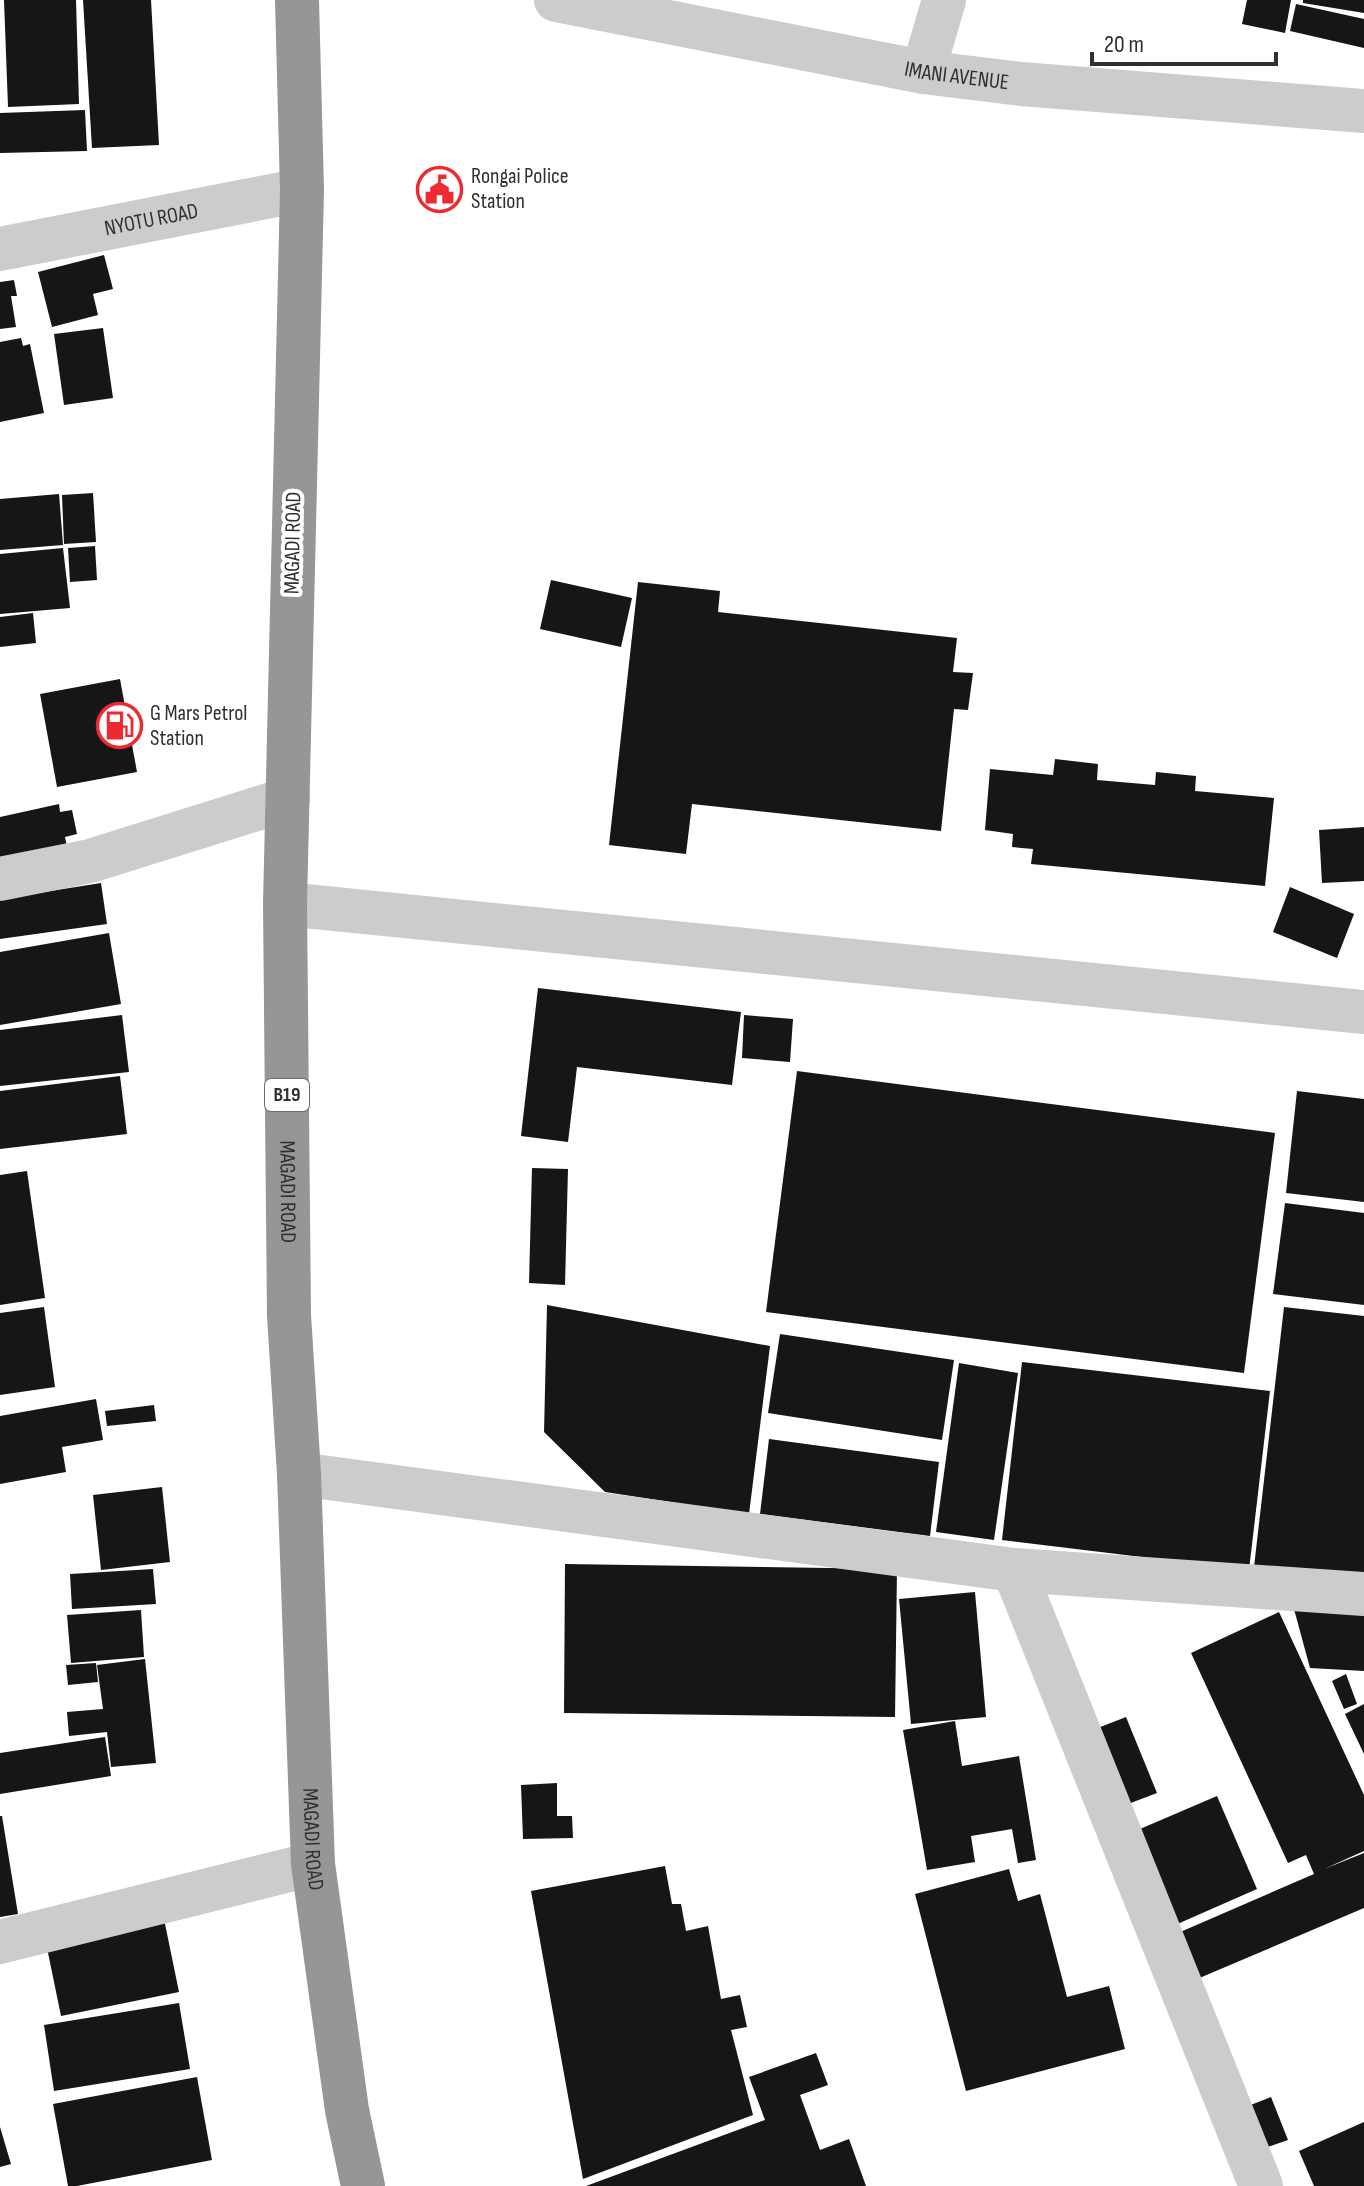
<svg xmlns="http://www.w3.org/2000/svg" width="1364" height="2186" font-family="'Sofia Sans Condensed',sans-serif">
  <style>
    .building { fill: #161616 }
    .lines { fill: none; stroke-linecap: round; stroke-linejoin: round }
    .street { stroke: #ccc; stroke-width: 44 }
    .highway { stroke: #969696; stroke-width: 44 }
    .labels { text-anchor: middle; dominant-baseline: central; stroke-width: 8; stroke-linejoin: round; paint-order: stroke }
    .shield { fill: #fff; stroke: #6d6d6d; stroke-width: 2 }
    .shield-label { font-size: 20px; font-weight: bold; fill: #2f2f2f }
    .street-label { font-size: 22px; fill: #2f2f2f; stroke: #fff }
    .poi-label { font-size: 22px; fill: #2f2f2f; stroke: #fff; text-anchor: start }
  </style>
  <rect width="100%" height="100%" fill="#fff"/>
  <g class="building">
    <polygon points="4,0 76,0 79,104 8,107"/>
    <polygon points="83,0 151,0 159,145 92,148"/>
    <polygon points="1247,0 1291,0 1285,33 1242,24"/>
    <polygon points="1303,0 1364,0 1364,13 1303,3"/>
    <polygon points="1296,4 1364,19 1364,48 1290,31"/>
    <polygon points="85,110 87,151 0,153 0,113"/>
    <polygon points="104,255 113,289 93,294 98,315 52,327 38,272"/>
    <polygon points="14,280 17,296 11,296 16,327 0,329 0,282"/>
    <polygon points="103,328 113,398 64,405 54,334"/>
    <polygon points="21,338 23,346 30,344 44,413 0,422 0,342"/>
    <polygon points="93,493 96,542 64,544 62,495"/>
    <polygon points="59,494 63,545 0,550 0,499"/>
    <polygon points="95,546 97,580 70,582 68,548"/>
    <polygon points="63,548 70,608 0,614 0,554"/>
    <polygon points="551,580 632,598 621,647 540,629"/>
    <polygon points="638,582 720,591 718,612 957,638 953,672 973,673 968,710 954,709 941,831 692,804 686,854 609,845"/>
    <polygon points="33,613 36,643 0,647 0,617"/>
    <polygon points="120,679 137,772 57,787 40,694"/>
    <polygon points="1055,759 1098,764 1097,780 1155,785 1156,772 1196,776 1195,791 1274,798 1265,886 1031,864 1033,849 1012,847 1013,834 985,830 990,769 1053,775"/>
    <polygon points="59,804 60,812 72,810 77,834 65,837 67,847 0,861 0,817"/>
    <polygon points="1364,827 1364,881 1322,883 1319,830"/>
    <polygon points="101,883 107,924 0,939 0,899"/>
    <polygon points="1290,887 1354,914 1337,958 1273,932"/>
    <polygon points="109,933 121,1004 0,1025 0,952"/>
    <polygon points="538,988 741,1012 732,1085 577,1067 568,1142 521,1136"/>
    <polygon points="122,1015 129,1072 0,1086 0,1030"/>
    <polygon points="744,1015 793,1019 790,1062 742,1058"/>
    <polygon points="797,1071 1275,1133 1244,1373 766,1312"/>
    <polygon points="120,1076 127,1134 0,1149 0,1091"/>
    <polygon points="1297,1091 1364,1099 1364,1202 1286,1193"/>
    <polygon points="532,1168 568,1169 565,1285 529,1283"/>
    <polygon points="27,1171 45,1298 0,1305 0,1175"/>
    <polygon points="1285,1203 1364,1213 1364,1305 1273,1294"/>
    <polygon points="547,1305 770,1346 749,1514 605,1492 544,1432"/>
    <polygon points="44,1307 55,1387 0,1395 0,1313"/>
    <polygon points="1284,1307 1364,1316 1364,1580 1254,1567"/>
    <polygon points="780,1334 954,1360 942,1440 768,1413"/>
    <polygon points="1022,1362 1270,1391 1249,1570 1002,1540"/>
    <polygon points="959,1363 1018,1373 994,1540 936,1532"/>
    <polygon points="96,1399 103,1440 62,1447 66,1472 0,1484 0,1416"/>
    <polygon points="154,1405 156,1421 107,1426 105,1411"/>
    <polygon points="769,1439 939,1462 930,1536 760,1514"/>
    <polygon points="162,1487 170,1562 101,1570 93,1495"/>
    <polygon points="565,1564 897,1569 895,1717 564,1713"/>
    <polygon points="153,1569 156,1604 72,1609 70,1574"/>
    <polygon points="975,1592 986,1717 911,1724 899,1599"/>
    <polygon points="1291,1598 1364,1607 1364,1671 1310,1668"/>
    <polygon points="141,1610 144,1657 71,1663 67,1615"/>
    <polygon points="1279,1612 1364,1795 1364,1851 1324,1869 1364,1853 1364,1908 1190,1982 1171,1936 1314,1874 1306,1855 1288,1863 1191,1653"/>
    <polygon points="145,1659 156,1763 111,1767 107,1732 69,1736 67,1712 103,1709 97,1665"/>
    <polygon points="96,1663 98,1682 68,1685 66,1665"/>
    <polygon points="1346,1674 1357,1704 1344,1709 1332,1681"/>
    <polygon points="1364,1704 1364,1754 1345,1714"/>
    <polygon points="1126,1717 1157,1793 1115,1809 1085,1733"/>
    <polygon points="955,1721 962,1766 1019,1756 1036,1860 1018,1863 1012,1829 971,1836 975,1862 927,1870 903,1730"/>
    <polygon points="105,1737 111,1776 0,1794 0,1753"/>
    <polygon points="557,1783 557,1816 572,1816 573,1838 523,1839 521,1785"/>
    <polygon points="1217,1796 1257,1889 1166,1929 1126,1835"/>
    <polygon points="0,1816 2,1816 18,1914 0,1917"/>
    <polygon points="665,1866 672,1904 681,1904 686,1931 708,1926 721,1999 740,1995 747,2027 731,2030 753,2115 583,2179 531,1891"/>
    <polygon points="1009,1869 1018,1901 1040,1894 1067,1997 1109,1986 1125,2049 966,2091 915,1894"/>
    <polygon points="164,1919 179,1992 61,2016 46,1943"/>
    <polygon points="179,2003 190,2069 54,2091 44,2025"/>
    <polygon points="816,2053 828,2085 800,2095 820,2150 849,2139 866,2186 586,2186 765,2120 749,2077"/>
    <polygon points="197,2077 212,2160 77,2186 68,2186 53,2104"/>
    <polygon points="1271,2097 1288,2140 1259,2150 1243,2108"/>
    <polygon points="1364,2122 1364,2186 1314,2186 1299,2151"/>
    <polygon points="0,2127 11,2164 0,2167"/>
  </g>
  <g class="lines">
    <g class="street">
      <path id="s1" d="M556,0L923,72L1021,84L1364,111"/>
      <polyline points="923,72 944,0"/>
      <path id="s2" d="M0,249L302,190"/>
      <polyline points="0,879 90,861 288,799"/>
      <polyline points="285,904 1364,1012"/>
      <polyline points="299,1474 1014,1570 1364,1594"/>
      <polyline points="1014,1570 1261,2186"/>
      <polyline points="0,1942 313,1864"/>
    </g>
    <path class="highway" id="s3" d="M297,0L302,190L285,904L289,1315L299,1474L313,1864L347,2110L363,2186"/>
  </g>
  <defs>
    <symbol id="civic-ring" viewBox="-11 -11 22 22"><circle r="9.5" fill="#fff" stroke="#ed2a30" stroke-width="1.5"/><path d="M-.6-6.5H3V-4.5H.6V-3L4-1V1h2V6H-6V1h2V-1L-.6-3ZM-1.2 2.5V6h2.4V2.5Z" fill="#ed2a30"/></symbol>
    <symbol id="fuel-ring" viewBox="-11 -11 22 22"><circle r="9.5" fill="#fff" stroke="#ed2a30" stroke-width="1.5"/><path d="M-5.5-6h7V0h2V4h1.3V-2.5L3-4.5l.8-.8L6-3V5H2.5V1h-1V6h-7ZM-4.2-4.7v3.2H.2V-4.7Z" fill="#ed2a30"/></symbol>
  </defs>
  <g fill-rule="evenodd">
    <use href="#civic-ring" x="414" y="164" width="51" height="51"/>
    <use href="#fuel-ring" x="94" y="700" width="51" height="51"/>
  </g>
  <g class="labels">
    <rect class="shield" x="265" y="1079" width="44" height="32" rx="6"/>
    <g class="shield-label">
      <text x="287" y="1095">B19</text>
    </g>
    <g class="street-label">
      <text stroke="none"><textPath href="#s1" startOffset="408">IMANI AVENUE</textPath></text>
      <text stroke="none"><textPath href="#s2" startOffset="154">NYOTU ROAD</textPath></text>
      <text transform="translate(293 543) rotate(-89)">MAGADI ROAD</text>
      <text stroke="none"><textPath href="#s3" startOffset="1192">MAGADI ROAD</textPath></text>
      <text stroke="none"><textPath href="#s3" startOffset="1840">MAGADI ROAD</textPath></text>
    </g>
    <g class="poi-label">
      <text x="471" y="176">Rongai Police<tspan x="471" dy="25">Station</tspan></text>
      <text x="150" y="713">G Mars Petrol<tspan x="150" dy="25">Station</tspan></text>
    </g>
  </g>
  <path d="M1092 52v12h184v-12" fill="none" stroke="#2f2f2f" stroke-width="4"/>
  <text x="1104" y="52" font-size="24" fill="#2f2f2f" stroke="#ffffff" stroke-width="6" paint-order="stroke">20 m</text>
</svg>
